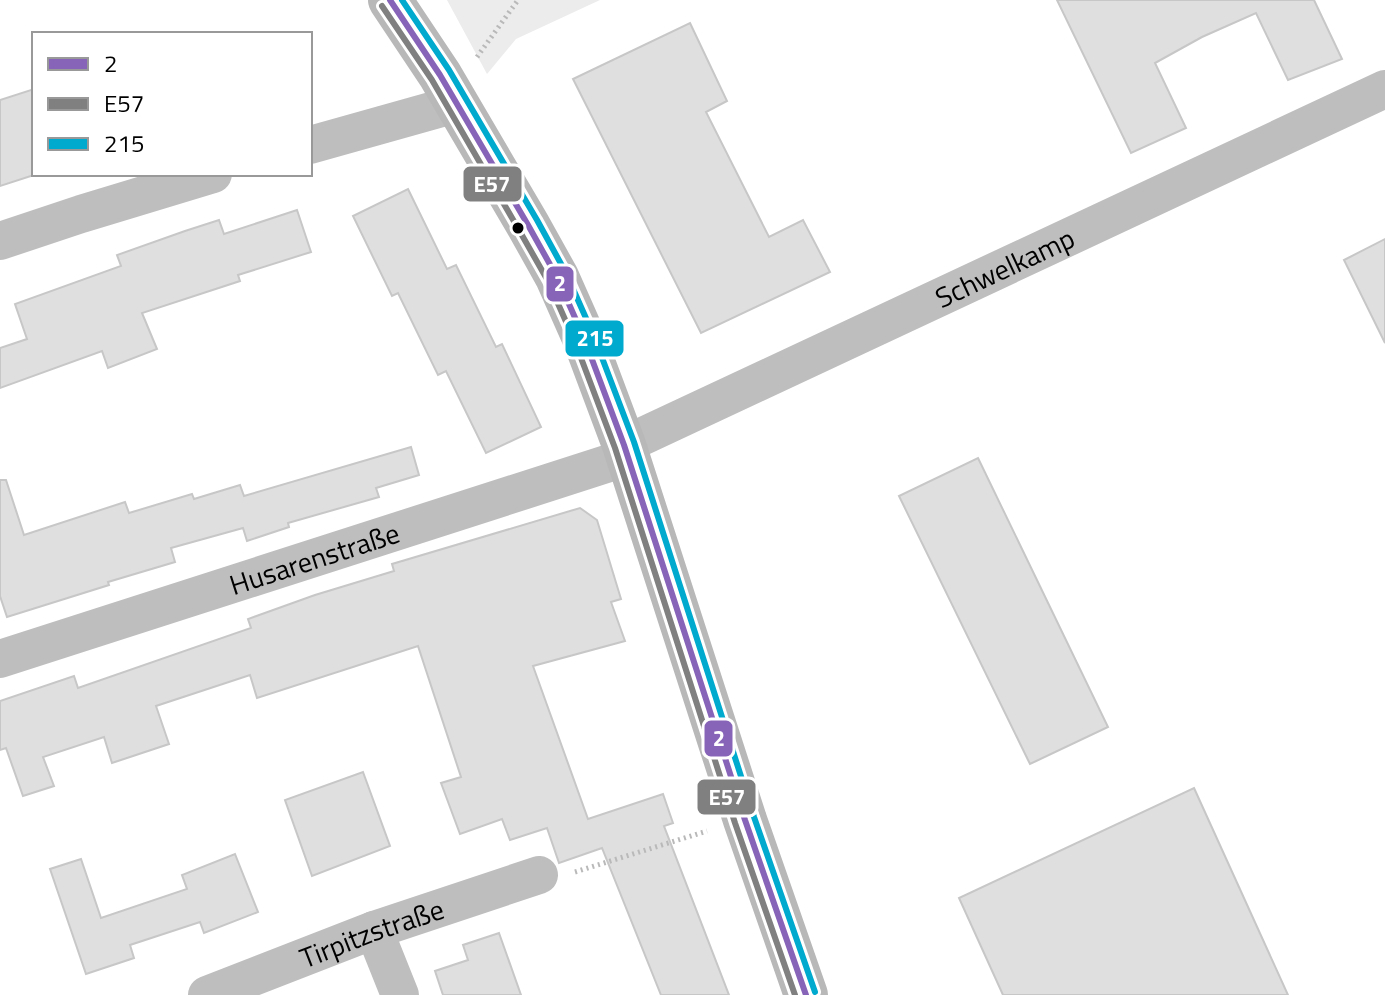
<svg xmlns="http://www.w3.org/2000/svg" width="1385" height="995" font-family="'Titillium Web',sans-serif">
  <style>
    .green { fill: #ececec }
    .building { fill: #dfdfdf; stroke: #c7c7c7; stroke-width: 2 }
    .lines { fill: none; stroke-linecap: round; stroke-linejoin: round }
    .path { stroke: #b9b9b9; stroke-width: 5; stroke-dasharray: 2 4; stroke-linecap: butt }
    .street { stroke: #bebebe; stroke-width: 38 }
    .secondary { stroke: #b8b8b8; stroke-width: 44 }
    .bus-1-casing { stroke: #fff; stroke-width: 12 }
    .bus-2-casing { stroke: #fff; stroke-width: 12 }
    .bus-3-casing { stroke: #fff; stroke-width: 12 }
    .bus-1 { stroke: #8864b9; stroke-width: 6 }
    .bus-2 { stroke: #808080; stroke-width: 6 }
    .bus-3 { stroke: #00a9ce; stroke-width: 6 }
    .bus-dot { fill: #000; stroke: #fff; stroke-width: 3 }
    .labels { text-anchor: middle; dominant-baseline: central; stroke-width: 8; stroke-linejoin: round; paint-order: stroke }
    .street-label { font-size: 28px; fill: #000; stroke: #fff }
    .line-badge { stroke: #fff; stroke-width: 3 }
    .badge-label { font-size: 22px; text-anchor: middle; font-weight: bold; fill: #fff }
  </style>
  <rect width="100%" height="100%" fill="#fff"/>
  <polygon class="green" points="447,0 600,0 516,39 487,74"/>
  <g class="building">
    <polygon points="1057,0 1314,0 1342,59 1288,80 1256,13 1202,37 1155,63 1186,128 1131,153"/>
    <polygon points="690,23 727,101 706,112 769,237 803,220 830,272 701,333 573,79"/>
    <polygon points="34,89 34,175 0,186 0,100"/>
    <polygon points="408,189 447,269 456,265 496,347 502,344 541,427 486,453 446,371 438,375 398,293 392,296 353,216"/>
    <polygon points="297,210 311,252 238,275 240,281 142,313 157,349 108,368 102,351 0,388 0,348 27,339 15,304 121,266 117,255 185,231 219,220 224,234"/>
    <polygon points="1385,239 1385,343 1344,260"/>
    <polygon points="411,447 419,475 376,488 379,497 288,523 289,527 247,541 243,528 171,548 175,562 108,582 109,585 7,617 0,596 0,480 6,480 24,535 125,502 129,513 192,494 194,499 240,485 244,496"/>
    <polygon points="978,458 1108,727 1030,764 899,496"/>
    <polygon points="580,508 597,520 621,599 611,602 625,641 533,666 588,819 663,794 673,823 664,826 729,995 661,995 602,848 559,863 547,828 510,840 502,819 460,834 441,783 461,777 418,646 257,698 250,675 156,706 169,744 112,763 104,737 43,757 54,786 23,796 6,748 0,750 0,701 74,676 78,688 251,628 248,619 315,595 394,571 392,564"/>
    <polygon points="363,772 390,846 312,876 285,800"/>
    <polygon points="1194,788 1288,995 1003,995 959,898"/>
    <polygon points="235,854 258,912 204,933 200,922 130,945 134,958 86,974 50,869 81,859 101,918 187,889 182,875"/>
    <polygon points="499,933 521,995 443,995 435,971 468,960 463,945"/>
  </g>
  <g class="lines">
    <g class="path">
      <polyline points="477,57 518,0"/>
      <polyline points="575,872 707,831"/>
    </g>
    <g class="street">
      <polyline points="310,145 456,104"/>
      <polyline points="0,241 81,214 213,174"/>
      <path id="s1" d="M624,445L1385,89"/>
      <path id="s2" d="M0,659L628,457"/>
      <polyline points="374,930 400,995"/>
      <path id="s3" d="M207,995L374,930L539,875"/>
    </g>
    <polyline class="secondary" points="390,0 440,75 528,225 557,277 584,338 624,445 745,820 806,995"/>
    <defs>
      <polyline id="bus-1" points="390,0 440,75 528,225 557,277 584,338 624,445 745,820 806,995"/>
      <polyline id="bus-2" points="382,6 432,80 519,230 548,281 575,342 615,448 735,823 795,995"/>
      <polyline id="bus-3" points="402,0 449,70 537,220 566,273 593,334 634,442 754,817 815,992"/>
    </defs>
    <use href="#bus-1" class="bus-1-casing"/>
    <use href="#bus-2" class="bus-2-casing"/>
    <use href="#bus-3" class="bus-3-casing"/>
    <use href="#bus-1" class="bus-1"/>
    <use href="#bus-2" class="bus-2"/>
    <use href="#bus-3" class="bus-3"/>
  </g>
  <circle class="bus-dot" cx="518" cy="228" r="7"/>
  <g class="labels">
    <g class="street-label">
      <text stroke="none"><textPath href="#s1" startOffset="420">Schwelkamp</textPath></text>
      <text stroke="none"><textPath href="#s2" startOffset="330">Husarenstraße</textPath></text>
      <text stroke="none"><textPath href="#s3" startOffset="176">Tirpitzstraße</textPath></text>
    </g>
  </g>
  <g class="line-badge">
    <rect x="462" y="165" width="61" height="38" rx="8" fill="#808080"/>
    <rect x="545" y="265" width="30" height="38" rx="8" fill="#8864b9"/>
    <rect x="564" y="319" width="61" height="39" rx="8" fill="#00a9ce"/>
    <rect x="703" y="719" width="31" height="39" rx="8" fill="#8864b9"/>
    <rect x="696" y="778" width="61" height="38" rx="8" fill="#808080"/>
  </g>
  <g class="badge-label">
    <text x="492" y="192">E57</text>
    <text x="560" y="291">2</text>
    <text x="595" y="346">215</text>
    <text x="719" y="746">2</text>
    <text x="727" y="805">E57</text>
  </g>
  <rect x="32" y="32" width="280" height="144" fill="#ffffff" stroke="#999999" stroke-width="2"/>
  <rect x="48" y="58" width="40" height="12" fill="#8864b9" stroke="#999999" stroke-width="2"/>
  <text x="104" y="72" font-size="24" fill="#000000">2</text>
  <rect x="48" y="98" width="40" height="12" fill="#808080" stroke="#999999" stroke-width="2"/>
  <text x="104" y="112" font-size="24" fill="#000000">E57</text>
  <rect x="48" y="138" width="40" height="12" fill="#00a9ce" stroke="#999999" stroke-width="2"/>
  <text x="104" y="152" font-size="24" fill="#000000">215</text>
</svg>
